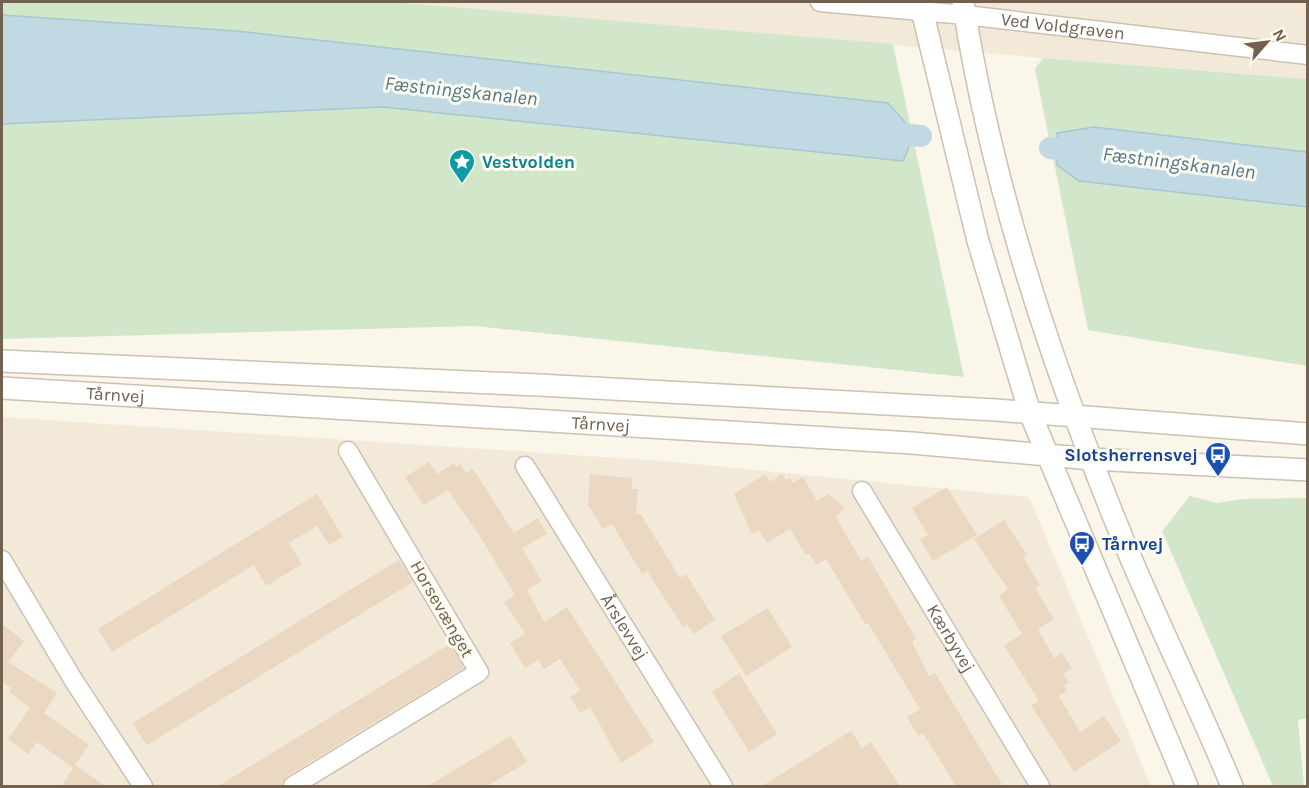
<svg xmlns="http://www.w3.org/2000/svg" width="1309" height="788" font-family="Karla,sans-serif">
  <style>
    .residential { fill: #f2e9d9 }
    .green { fill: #d2e7ca }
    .water { fill: #c0d9e3; stroke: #a7c7d3; stroke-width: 1.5 }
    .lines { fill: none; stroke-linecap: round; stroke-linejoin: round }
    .canal { stroke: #c0d9e3; stroke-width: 22 }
    .building { fill: #ebd8c3 }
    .minor-casing { stroke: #ccc0b1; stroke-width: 21 }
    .tertiary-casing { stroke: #ccc0b1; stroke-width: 24 }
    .minor { stroke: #fff; stroke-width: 18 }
    .tertiary { stroke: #fff; stroke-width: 21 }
    .labels { text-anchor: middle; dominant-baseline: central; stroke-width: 6; stroke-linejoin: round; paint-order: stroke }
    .street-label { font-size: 18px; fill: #736150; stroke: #fdfaf0 }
    .culture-label { font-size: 18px; font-weight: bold; fill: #0d838f; stroke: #fdfaf0; text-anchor: start }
    .transit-label { font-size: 18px; font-weight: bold; fill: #164399; stroke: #fdfaf0; text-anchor: end }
    .water-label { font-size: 20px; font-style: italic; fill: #4f798a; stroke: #fdfaf0 }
  </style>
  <rect width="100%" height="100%" fill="#fbf6ea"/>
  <g class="residential">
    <polygon points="393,2 1307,2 1307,79 1043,58"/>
    <polygon points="2,417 664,461 1029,497 1151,786 2,786"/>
  </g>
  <g class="green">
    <polygon points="2,2 393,2 893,44 964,377 474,326 2,339"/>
    <polygon points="1043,58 1307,79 1307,366 1088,330 1035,69"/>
    <polygon points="1190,496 1217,503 1244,499 1307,498 1308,718 1298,720 1304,786 1273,786 1162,531"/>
  </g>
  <g class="water">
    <path d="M2,15L237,31L888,103C908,125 918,132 903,161L383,107L2,124Z"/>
    <polygon points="1094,127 1307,152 1307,207 1079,181 1057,165 1057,133"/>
  </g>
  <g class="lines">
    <g class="canal">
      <polyline points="881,132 921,136"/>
      <polyline points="1050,148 1086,152"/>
    </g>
  </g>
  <g class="building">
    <polygon points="429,462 437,474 454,463 457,467 460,464 466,473 473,469 514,533 538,518 547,534 522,548 542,581 527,590 544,622 567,607 654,742 621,763 590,707 580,713 570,697 580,691 560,659 544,669 538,660 525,668 510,643 525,634 504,602 515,595 481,538 448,490 424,505 405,477"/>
    <polygon points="590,474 632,478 632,489 638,489 636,515 640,513 680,578 686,574 715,620 693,634 687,624 683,627 647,571 642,574 612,524 603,529 588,505"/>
    <polygon points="765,474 770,482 782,474 786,480 790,478 793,483 803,477 817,501 828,494 844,507 836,517 861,561 868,556 916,639 912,642 929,676 935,673 1003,786 956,786 923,733 918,736 907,717 920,709 868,623 865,624 826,559 816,565 809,553 806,555 790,529 767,543 759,530 752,534 734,494"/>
    <polygon points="947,487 977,535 933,561 920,540 928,535 912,508"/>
    <polygon points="317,494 343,537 329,545 317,526 289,543 302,564 266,586 254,565 112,652 98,629"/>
    <polygon points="1004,520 1027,555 1023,557 1040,585 1035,588 1054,619 1038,629 1054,658 1062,653 1072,668 1063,674 1069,683 1064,686 1067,691 1059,696 1080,732 1104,716 1121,741 1074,772 1031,705 1039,701 1004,645 1022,634 999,596 1008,589 974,539"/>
    <polygon points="399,560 413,582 147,745 143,740 133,723"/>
    <polygon points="768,608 792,647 746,676 721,636"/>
    <polygon points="2,624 24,641 8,662 57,693 44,713 89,745 75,765 105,786 61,786 73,768 37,742 28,754 8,739 30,708 9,692 11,688 2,682"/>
    <polygon points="450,644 464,668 287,776 282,786 218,786"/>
    <polygon points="739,673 777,734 749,752 712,692"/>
    <polygon points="851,731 862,748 871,742 900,786 762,786"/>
    <polygon points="511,736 527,762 487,786 428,786"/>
  </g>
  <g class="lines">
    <defs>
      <g id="minor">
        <path id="s1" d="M820,2L965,15L1308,55"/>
        <path id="s2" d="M525,466L723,786"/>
        <path id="s3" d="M862,491L1040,786"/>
        <polyline points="2,560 74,681 143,786"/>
        <polyline points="293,786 479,672 348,451"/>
      </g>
      <g id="tertiary">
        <polyline points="920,2 978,241 1030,413 1187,786"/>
        <path d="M963,2C990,175 1044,342 1109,505C1146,600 1193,692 1232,786"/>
        <polyline points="2,361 539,385 996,410 1308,434"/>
        <path id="s4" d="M2,388L912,443L1092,459L1308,470"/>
      </g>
    </defs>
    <use href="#minor" class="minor-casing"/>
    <use href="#tertiary" class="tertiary-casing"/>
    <use href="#minor" class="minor"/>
    <use href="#tertiary" class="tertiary"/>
  </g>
  <defs>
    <symbol id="sight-pin" viewBox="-11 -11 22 30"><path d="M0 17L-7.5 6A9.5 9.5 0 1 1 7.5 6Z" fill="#0f9aa8" stroke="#fdfaf0"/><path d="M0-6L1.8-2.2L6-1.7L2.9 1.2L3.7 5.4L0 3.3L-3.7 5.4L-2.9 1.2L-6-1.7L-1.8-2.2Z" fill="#fff"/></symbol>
    <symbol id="bus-pin" viewBox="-11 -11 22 30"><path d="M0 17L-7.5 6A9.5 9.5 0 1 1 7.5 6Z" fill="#1a4fb4" stroke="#fdfaf0"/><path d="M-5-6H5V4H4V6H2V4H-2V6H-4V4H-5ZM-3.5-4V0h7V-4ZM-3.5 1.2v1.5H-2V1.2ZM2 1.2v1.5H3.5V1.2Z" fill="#fff"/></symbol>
  </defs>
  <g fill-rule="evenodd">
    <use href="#sight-pin" x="447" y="147" width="30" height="40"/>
    <use href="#bus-pin" x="1203" y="440" width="30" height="40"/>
    <use href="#bus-pin" x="1067" y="529" width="30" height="40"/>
  </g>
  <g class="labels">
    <g class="street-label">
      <text stroke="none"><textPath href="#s1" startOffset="244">Ved Voldgraven</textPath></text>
      <text stroke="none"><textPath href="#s4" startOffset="114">Tårnvej</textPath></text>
      <text stroke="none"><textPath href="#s4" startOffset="600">Tårnvej</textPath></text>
      <text transform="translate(442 609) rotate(60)">Horsevænget</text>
      <text stroke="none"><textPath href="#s2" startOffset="189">Årslevvej</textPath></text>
      <text stroke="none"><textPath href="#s3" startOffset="172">Kærbyvej</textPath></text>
    </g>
    <g class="culture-label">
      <text x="482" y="162">Vestvolden</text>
    </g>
    <g class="transit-label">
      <text x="1198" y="455">Slotsherrensvej</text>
      <text x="1102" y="544" text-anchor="start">Tårnvej</text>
    </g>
    <g class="water-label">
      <text transform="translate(461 91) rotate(6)">Fæstningskanalen</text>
      <text transform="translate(1179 163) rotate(7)">Fæstningskanalen</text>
    </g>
  </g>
  <rect width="1309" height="788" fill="none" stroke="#736150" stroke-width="6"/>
  <g transform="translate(1267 42) rotate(62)" stroke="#fdfaf0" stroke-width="4.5" paint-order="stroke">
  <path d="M0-4.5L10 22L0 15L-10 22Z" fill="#736150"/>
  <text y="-9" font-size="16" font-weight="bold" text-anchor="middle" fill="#736150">N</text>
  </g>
</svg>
